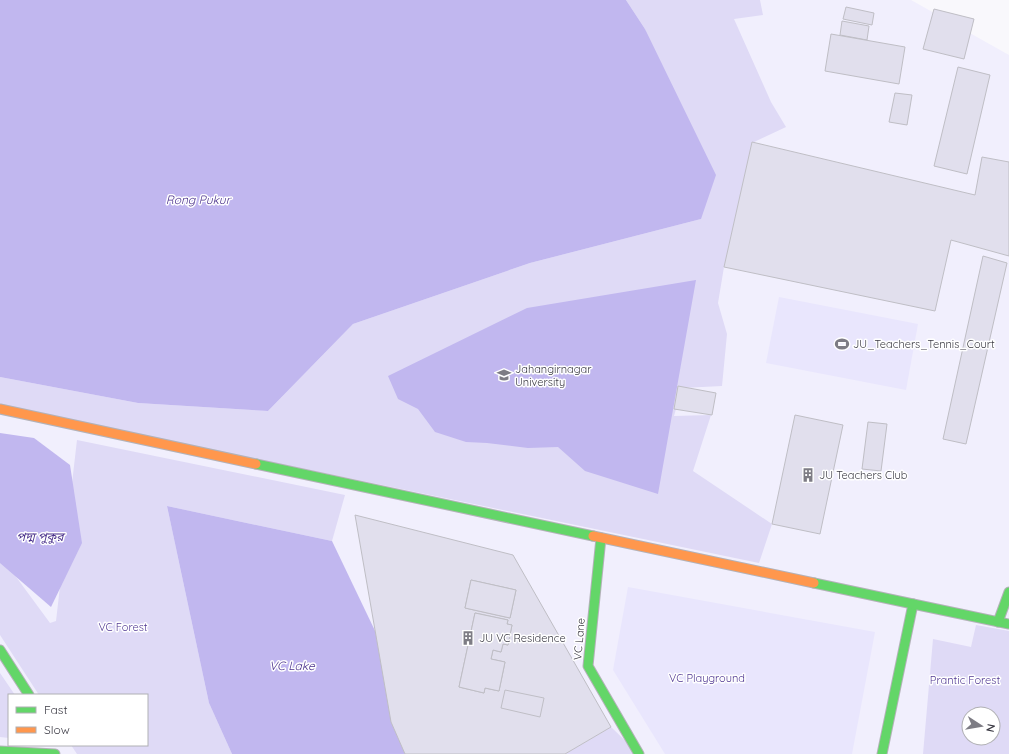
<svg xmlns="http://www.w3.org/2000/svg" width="1009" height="754" font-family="Quicksand,'Noto Sans Bengali',sans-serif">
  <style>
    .built { fill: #f1effd; fill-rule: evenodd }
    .green { fill: #e9e6fd }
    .forest { fill: #dfdaf6; fill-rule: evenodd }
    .water { fill: #c1b7ef }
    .building { fill: #e1dfed; stroke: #bfbec5 }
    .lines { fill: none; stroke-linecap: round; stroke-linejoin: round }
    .fast-casing { stroke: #b3b2b8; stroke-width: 11 }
    .slow-casing { stroke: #b3b2b8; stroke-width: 11 }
    .fast { stroke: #63d668; stroke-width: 9 }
    .slow { stroke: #ff974d; stroke-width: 9 }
    .labels { text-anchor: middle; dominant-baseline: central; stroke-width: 3; stroke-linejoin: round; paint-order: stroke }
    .poi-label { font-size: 11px; fill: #3a3943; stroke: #fff; text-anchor: start }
    .park-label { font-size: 11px; fill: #513993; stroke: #fff }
    .street-label { font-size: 11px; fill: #3a3943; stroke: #fff }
    .water-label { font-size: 12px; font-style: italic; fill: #4b328c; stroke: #fff }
  </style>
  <rect width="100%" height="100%" fill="#f9f8fc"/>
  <path class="built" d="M0,0H911L1009,55V754H0ZM9,695H147V745H9ZM969,714H993V738H969Z"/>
  <g class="green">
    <polygon points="779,297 918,324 906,390 766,363"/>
    <polygon points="628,587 875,632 852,754 665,754 613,670"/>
  </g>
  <g class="forest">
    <polygon points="626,0 760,0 763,15 734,19 771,102 786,127 752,143 724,267 718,303 727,334 722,386 682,388 674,416 711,415 693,471 772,524 759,563 0,406 0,377 138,403 268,411 353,324 530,263 701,219 645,29"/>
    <polygon points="77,440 345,495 332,541 167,506 209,703 232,754 77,754 71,745 147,745 147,695 39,695 0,635 0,555 50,623 56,621"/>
    <path d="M976,625L1009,631V754H923L933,639L971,647ZM969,714H993V738H969Z"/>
    <polygon points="0,673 15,695 9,695 9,738 0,737"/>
    <polygon points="611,727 639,754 565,754"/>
  </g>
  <g class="water">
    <polygon points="0,0 626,0 645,29 716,175 701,219 530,263 353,324 268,411 138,403 0,377"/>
    <polygon points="696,280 658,494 585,471 558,447 528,448 487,443 466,442 435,432 418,409 398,399 388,376 527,308"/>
    <polygon points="0,433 34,438 70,465 82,543 51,607 0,563"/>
    <polygon points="167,506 332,541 434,754 232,754 209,703"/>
  </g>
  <g class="building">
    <polygon points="846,7 874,13 872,25 843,19"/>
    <polygon points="934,9 974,19 964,59 923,49"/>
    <polygon points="842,21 869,26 867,40 840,35"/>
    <polygon points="831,34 905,47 899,84 825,71"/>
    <polygon points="958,67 990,75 967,174 934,166"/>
    <polygon points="895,93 912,95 907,125 889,122"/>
    <polygon points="752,142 975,195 982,157 1009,162 1009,256 951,240 935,311 724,267"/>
    <polygon points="983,256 1007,263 966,444 943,439"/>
    <polygon points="678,386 716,393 712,415 674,409"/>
    <polygon points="795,415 843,425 820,534 772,524"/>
    <polygon points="868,422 887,424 881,471 862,469"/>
    <polygon points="355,515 513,555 611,727 565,754 405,754 391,722"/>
    <polygon points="471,580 516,590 510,618 465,608"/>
    <polygon points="471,580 516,590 510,618 465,608"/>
    <polygon points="475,613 508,620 507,624 512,625 508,645 503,644 501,652 493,650 491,659 505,662 499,691 485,688 484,693 459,687"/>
    <polygon points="475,613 508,620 507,624 512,625 508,645 503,644 501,652 493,650 491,659 505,662 499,691 485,688 484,693 459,687"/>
    <polygon points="505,690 544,698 540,717 501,708"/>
  </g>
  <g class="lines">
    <defs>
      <g id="fast">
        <polyline points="256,464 593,536"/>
        <polyline points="601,538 588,666 639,754"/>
        <polyline points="814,583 913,604 882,754"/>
        <polyline points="913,604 1009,624"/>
        <polyline points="998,622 1009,592"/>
        <polyline points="0,650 29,695"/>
        <polyline points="0,751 55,754"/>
      </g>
      <g id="slow">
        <polyline points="0,409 256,464"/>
        <polyline points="593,536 814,583"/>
      </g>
    </defs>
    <use href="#fast" class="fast-casing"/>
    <use href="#slow" class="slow-casing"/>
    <use href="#fast" class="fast"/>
    <use href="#slow" class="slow"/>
  </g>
  <defs>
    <symbol id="stadium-bare" viewBox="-9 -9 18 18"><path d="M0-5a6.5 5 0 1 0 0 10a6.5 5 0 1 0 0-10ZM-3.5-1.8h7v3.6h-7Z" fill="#7d7c84" stroke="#fff" stroke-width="2.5" paint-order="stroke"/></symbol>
    <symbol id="university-bare" viewBox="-9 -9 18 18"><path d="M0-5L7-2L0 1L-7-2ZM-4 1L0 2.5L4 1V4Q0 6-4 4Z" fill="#7d7c84" stroke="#fff" stroke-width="2.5" paint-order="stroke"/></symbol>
    <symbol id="building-bare" viewBox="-9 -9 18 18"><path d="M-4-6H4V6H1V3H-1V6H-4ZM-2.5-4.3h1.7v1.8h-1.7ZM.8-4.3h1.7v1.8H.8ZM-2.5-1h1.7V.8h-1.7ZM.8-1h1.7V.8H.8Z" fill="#7d7c84" stroke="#fff" stroke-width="2.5" paint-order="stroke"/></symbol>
  </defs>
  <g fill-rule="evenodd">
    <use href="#stadium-bare" x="832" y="334" width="20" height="20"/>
    <use href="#university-bare" x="494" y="365" width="20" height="20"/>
    <use href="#building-bare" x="798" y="465" width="20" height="20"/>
    <use href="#building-bare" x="458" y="628" width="20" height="20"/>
  </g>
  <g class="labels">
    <g class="poi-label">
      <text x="853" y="344">JU_Teachers_Tennis_Court</text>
      <text x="515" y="369">Jahangirnagar<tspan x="515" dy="13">University</tspan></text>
      <text x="819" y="475">JU Teachers Club</text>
      <text x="479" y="638">JU VC Residence</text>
    </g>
    <g class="park-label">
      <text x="123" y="627">VC Forest</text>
      <text x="707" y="678">VC Playground</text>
      <text x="965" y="680">Prantic Forest</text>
    </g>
    <g class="street-label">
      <text transform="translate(579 639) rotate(-85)">VC Lane</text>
    </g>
    <g class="water-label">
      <text x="198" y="199">Rong Pukur</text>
      <text x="40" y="536">পদ্ম পুকুর</text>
      <text x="292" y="665">VC Lake</text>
    </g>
  </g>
  <rect x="8" y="694" width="140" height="52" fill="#ffffff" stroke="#b0b0b4"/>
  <rect x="16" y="707" width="20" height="6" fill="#63d668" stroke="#b0b0b4"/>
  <text x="44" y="714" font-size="12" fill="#3a3943">Fast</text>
  <rect x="16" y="727" width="20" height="6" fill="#ff974d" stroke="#b0b0b4"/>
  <text x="44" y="734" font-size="12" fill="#3a3943">Slow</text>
  <g transform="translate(981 726) rotate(102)"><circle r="19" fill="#ffffff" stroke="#b0b0b4"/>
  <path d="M0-3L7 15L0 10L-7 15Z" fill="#7d7c84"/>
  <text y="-6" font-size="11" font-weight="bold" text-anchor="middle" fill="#3a3943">N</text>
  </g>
</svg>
